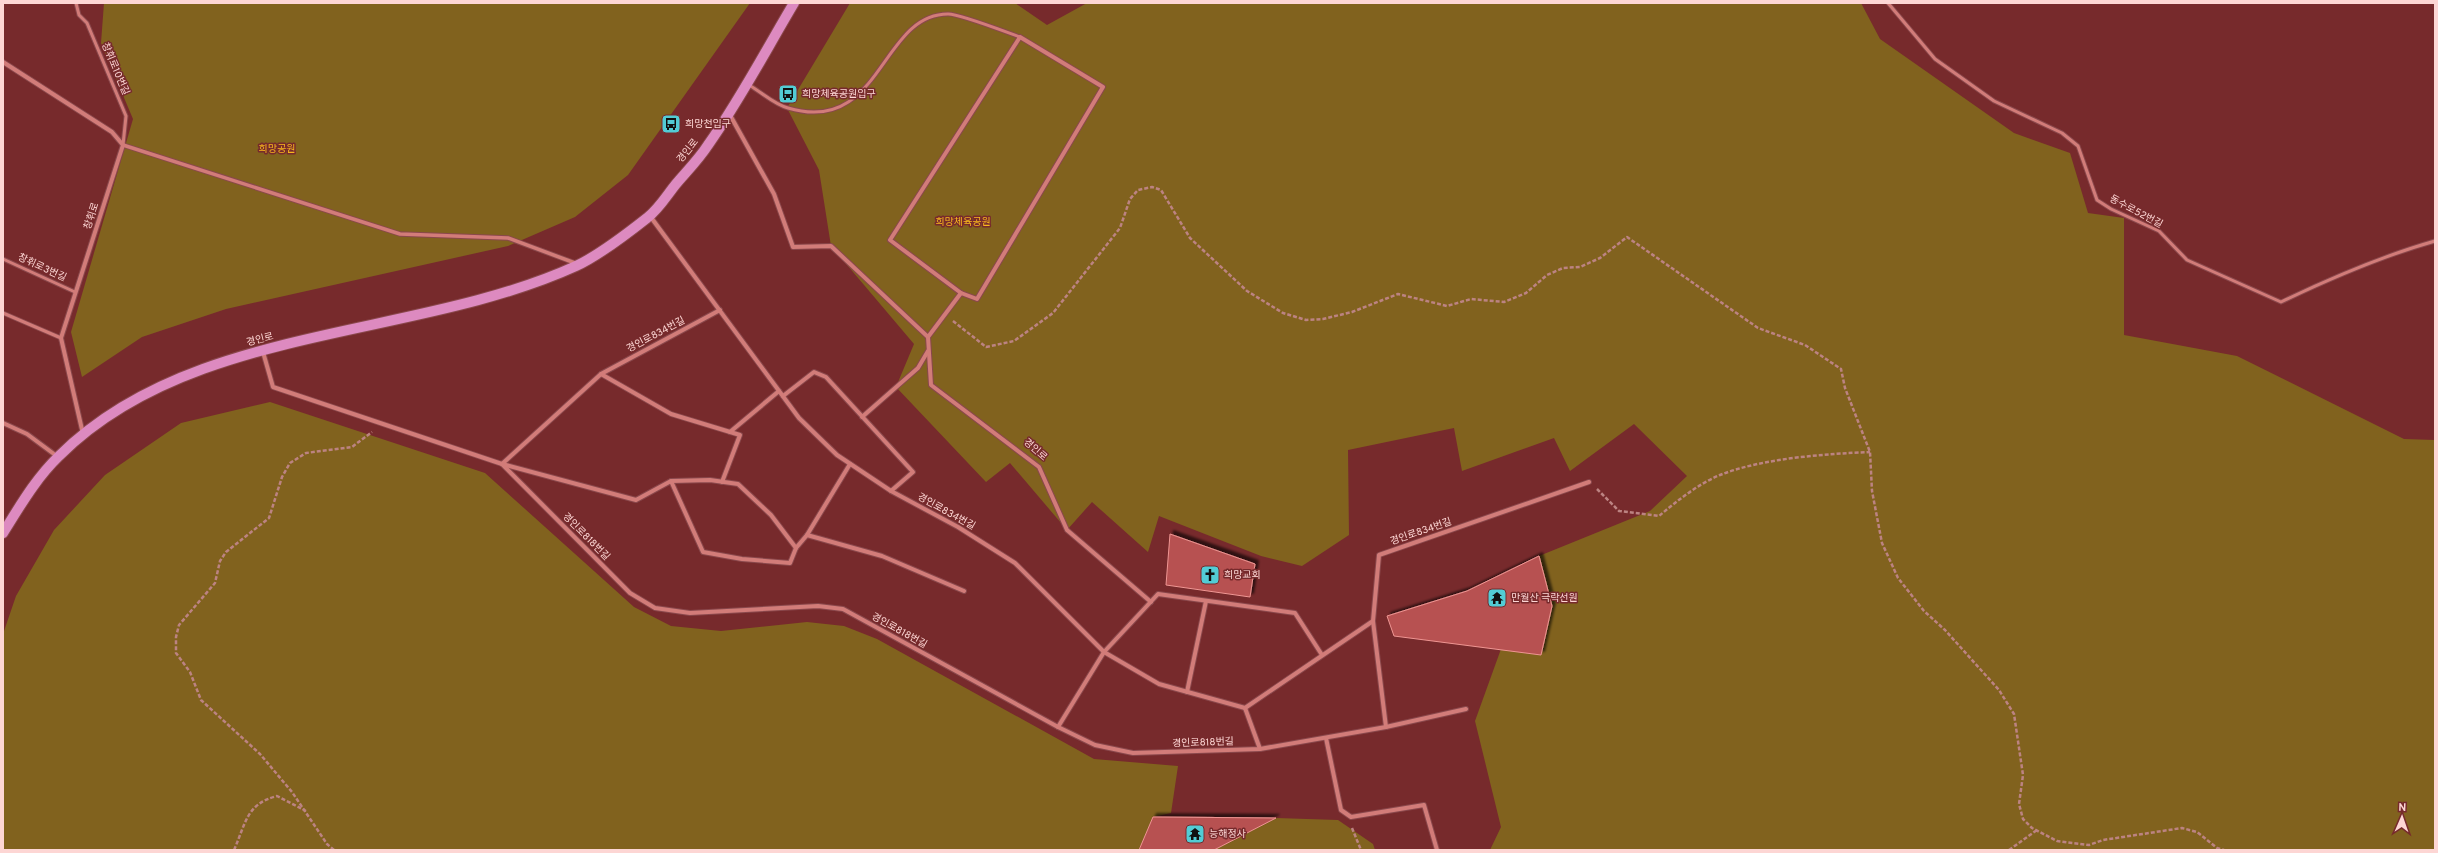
<svg xmlns="http://www.w3.org/2000/svg" width="2438" height="853" font-family="Overpass,'Noto Sans KR',sans-serif">
  <style>
    .green { fill: #81621e }
    .building { fill: #b75151; stroke: #ef9693; filter: url(#shadow) }
    .lines { fill: none; stroke-linecap: round; stroke-linejoin: round }
    .service-casing { stroke: #8a484c; stroke-width: 5 }
    .pedestrian-casing { stroke: #8a484c; stroke-width: 5.5 }
    .minor-casing { stroke: #8a484c; stroke-width: 6 }
    .primary-casing { stroke: #8a484c; stroke-width: 12 }
    .path { stroke: #bc8382; stroke-width: 2.5; stroke-dasharray: 4 2; stroke-linecap: butt }
    .service { stroke: #d27c79; stroke-width: 3 }
    .pedestrian { stroke: #d27c79; stroke-width: 3.5 }
    .minor { stroke: #d27c79; stroke-width: 4 }
    .primary { stroke: #dd8ac0; stroke-width: 10 }
    .labels { text-anchor: middle; dominant-baseline: central; stroke-width: 3; stroke-linejoin: round; paint-order: stroke }
    .street-label { font-size: 10px; fill: #fdd6d4; stroke: #772a2c }
    .poi-label { font-size: 10px; fill: #fdd6d4; stroke: #772a2c; text-anchor: start }
    .park-label { font-size: 10px; fill: #f7b81d; stroke: #772a2c }
  </style>
  <defs>
    <filter id="shadow"><feDropShadow dx="3.5" dy="-3.5" stdDeviation="1" flood-color="#0009"/></filter>
  </defs>
  <rect width="100%" height="100%" fill="#772a2c"/>
  <g class="green">
    <polygon points="104,3 750,3 628,175 575,217 508,246 226,309 142,337 82,377 71,332 133,119 101,43"/>
    <polygon points="850,3 1015,3 1047,25 1087,3 1861,3 1880,39 2014,133 2070,153 2088,213 2124,218 2124,335 2237,356 2404,439 2435,440 2435,850 1490,850 1501,827 1475,721 1501,649 1541,655 1552,606 1539,556 1650,511 1687,476 1634,424 1570,471 1554,438 1462,471 1454,428 1348,450 1349,535 1302,566 1261,556 1159,516 1148,552 1092,502 1067,530 1010,463 986,482 896,387 914,344 831,246 819,170 787,108"/>
    <polygon points="270,402 485,473 634,607 671,626 721,631 807,622 844,626 877,639 1094,759 1178,766 1171,813 1153,817 1139,850 3,850 3,634 16,596 54,530 105,475 181,423"/>
    <polygon points="1276,818 1338,820 1373,844 1375,850 1214,850"/>
  </g>
  <g class="building">
    <polygon points="1170,534 1255,564 1250,597 1166,585"/>
    <polygon points="1539,556 1552,606 1541,655 1394,636 1387,616 1467,591"/>
    <polygon points="1153,817 1276,818 1214,850 1139,850"/>
  </g>
  <g class="lines">
    <defs>
      <g id="service">
        <polyline points="76,3 79,15 87,23 126,116 123,145"/>
        <path d="M1888,3L1935,59L1994,101L2062,133L2078,146L2097,200L2111,209L2159,231L2187,260L2281,302C2331,278 2382,256 2435,241"/>
        <path d="M749,85C761,92 775,105 788,108C882,136 880,14 948,14C960,14 1006,32 1020,37"/>
        <polyline points="3,259 75,292"/>
        <polyline points="3,313 61,338"/>
      </g>
      <polyline id="pedestrian" points="123,145 400,234 508,238 575,263"/>
      <g id="minor">
        <polygon points="1020,37 1103,87 977,299 961,293 890,240"/>
        <polyline points="3,62 112,132 123,145 61,338 83,434"/>
        <polyline points="730,115 774,194 793,247 831,246 928,337"/>
        <polyline points="650,216 799,418 837,455 891,491 958,527 1015,563 1104,652 1159,684 1245,708 1373,621 1379,555 1589,482"/>
        <polyline points="961,293 928,337 931,385 1039,467 1067,530 1151,602"/>
        <polyline points="263,352 273,387 502,464 630,593 655,608 690,613 818,606 843,609 1058,727 1095,745 1133,753 1260,749 1386,727 1466,709"/>
        <polyline points="601,374 671,414 740,435 722,482"/>
        <polyline points="783,396 814,372 826,377 913,472 891,491"/>
        <polyline points="862,417 918,368 928,351"/>
        <polyline points="3,423 27,434 58,457"/>
        <polyline points="730,432 779,391"/>
        <polyline points="502,464 636,500 671,481 710,480 738,484 771,515 796,548 807,535 882,556 964,591"/>
        <polyline points="502,464 601,374 720,310"/>
        <polyline points="671,481 703,552 742,559 790,563 796,548"/>
        <polyline points="807,535 850,464"/>
        <polyline points="1373,621 1386,727"/>
        <polyline points="1187,692 1206,601"/>
        <polyline points="1245,708 1260,749"/>
        <polyline points="1058,727 1104,652 1158,594 1295,613 1322,655"/>
        <polyline points="1326,738 1341,810 1351,817 1424,805 1437,850"/>
      </g>
      <path id="primary" d="M3,533C20,506 36,478 59,456C191,324 414,340 576,266C598,256 628,233 647,218C659,209 667,195 676,184C687,171 699,159 708,145C740,100 766,50 794,3"/>
    </defs>
    <use href="#service" class="service-casing"/>
    <use href="#pedestrian" class="pedestrian-casing"/>
    <use href="#minor" class="minor-casing"/>
    <use href="#primary" class="primary-casing"/>
    <g class="path">
      <polyline points="953,321 986,347 1014,341 1053,313 1120,228 1130,199 1138,190 1152,187 1161,190 1190,238 1247,291 1283,313 1306,320 1323,319 1352,312 1398,294 1447,306 1471,299 1504,302 1526,293 1547,275 1563,268 1580,267 1600,258 1627,237 1758,328 1805,345 1841,369 1845,388 1870,452 1872,491 1882,543 1898,578 1924,611 1945,630 1999,690 2014,714 2023,775 2019,804 2023,819 2032,828 2057,841 2089,845 2103,840 2182,828 2197,832 2217,848 2224,850"/>
      <path d="M1597,489L1619,511L1659,516C1677,501 1698,484 1720,475C1763,458 1825,454 1870,452"/>
      <polyline points="1352,828 1361,850"/>
      <path d="M234,850C246,823 246,804 277,796L306,811"/>
      <polyline points="334,850 327,844 292,792 260,754 201,700 190,672 176,653 176,637 179,625 215,583 220,561 226,552 269,518 282,477 290,463 306,453 352,447 372,432"/>
      <polyline points="2009,850 2037,830"/>
    </g>
    <use href="#service" class="service"/>
    <use href="#pedestrian" class="pedestrian"/>
    <use href="#minor" class="minor"/>
    <use href="#primary" class="primary"/>
  </g>
  <defs>
    <symbol id="bus-square" viewBox="-11 -11 22 22"><rect x="-9" y="-9" width="18" height="18" rx="4" fill="#52ccd5" stroke="#772a2c"/><path d="M-5-6H5V4H4V6H2V4H-2V6H-4V4H-5ZM-3.5-4V0h7V-4ZM-3.5 1.2v1.5H-2V1.2ZM2 1.2v1.5H3.5V1.2Z" fill="#111"/></symbol>
    <symbol id="church-square" viewBox="-11 -11 22 22"><rect x="-9" y="-9" width="18" height="18" rx="4" fill="#52ccd5" stroke="#772a2c"/><path d="M-1.2-6h2.4v3.5h3.3v2.4h-3.3V6h-2.4V-.1h-3.3v-2.4h3.3Z" fill="#111"/></symbol>
    <symbol id="temple-square" viewBox="-11 -11 22 22"><rect x="-9" y="-9" width="18" height="18" rx="4" fill="#52ccd5" stroke="#772a2c"/><path d="M0-6L5-2H3V0L6.5 2.5H4V6H1.5V3h-3V6H-4V2.5H-6.5L-3 0V-2H-5Z" fill="#111"/></symbol>
  </defs>
  <g fill-rule="evenodd">
    <use href="#bus-square" x="777" y="83" width="22" height="22"/>
    <use href="#bus-square" x="660" y="113" width="22" height="22"/>
    <use href="#church-square" x="1199" y="564" width="22" height="22"/>
    <use href="#temple-square" x="1486" y="587" width="22" height="22"/>
    <use href="#temple-square" x="1184" y="823" width="22" height="22"/>
  </g>
  <g class="labels">
    <g class="street-label">
      <text transform="translate(115 69) rotate(67)">창휘로10번길</text>
      <text transform="translate(688 151) rotate(-51)">경인로</text>
      <text transform="translate(2136 212) rotate(28)">동수로52번길</text>
      <text transform="translate(92 216) rotate(-72)">창휘로</text>
      <text transform="translate(42 268) rotate(25)">창휘로3번길</text>
      <text transform="translate(656 335) rotate(-28)">경인로834번길</text>
      <text transform="translate(260 340) rotate(-14)">경인로</text>
      <text transform="translate(1035 450) rotate(41)">경인로</text>
      <text transform="translate(946 512) rotate(29)">경인로834번길</text>
      <text transform="translate(1421 532) rotate(-19)">경인로834번길</text>
      <text transform="translate(586 537) rotate(45)">경인로818번길</text>
      <text transform="translate(899 631) rotate(29)">경인로818번길</text>
      <text transform="translate(1203 743) rotate(-2)">경인로818번길</text>
    </g>
    <g class="poi-label">
      <text x="802" y="94">희망체육공원입구</text>
      <text x="685" y="124">희망천입구</text>
      <text x="1224" y="575">희망교회</text>
      <text x="1511" y="598">만월산 극락선원</text>
      <text x="1209" y="834">능해정사</text>
    </g>
    <g class="park-label">
      <text x="277" y="149">희망공원</text>
      <text x="963" y="222">희망체육공원</text>
    </g>
  </g>
  <rect width="2438" height="853" fill="none" stroke="#fdd6d4" stroke-width="8"/>
  <g transform="translate(2402 817) rotate(2)" stroke="#772a2c" stroke-width="3" paint-order="stroke">
  <path d="M0-3L7 15L0 10L-7 15Z" fill="#fdd6d4"/>
  <text y="-6" font-size="11" font-weight="bold" text-anchor="middle" fill="#fdd6d4">N</text>
  </g>
</svg>
